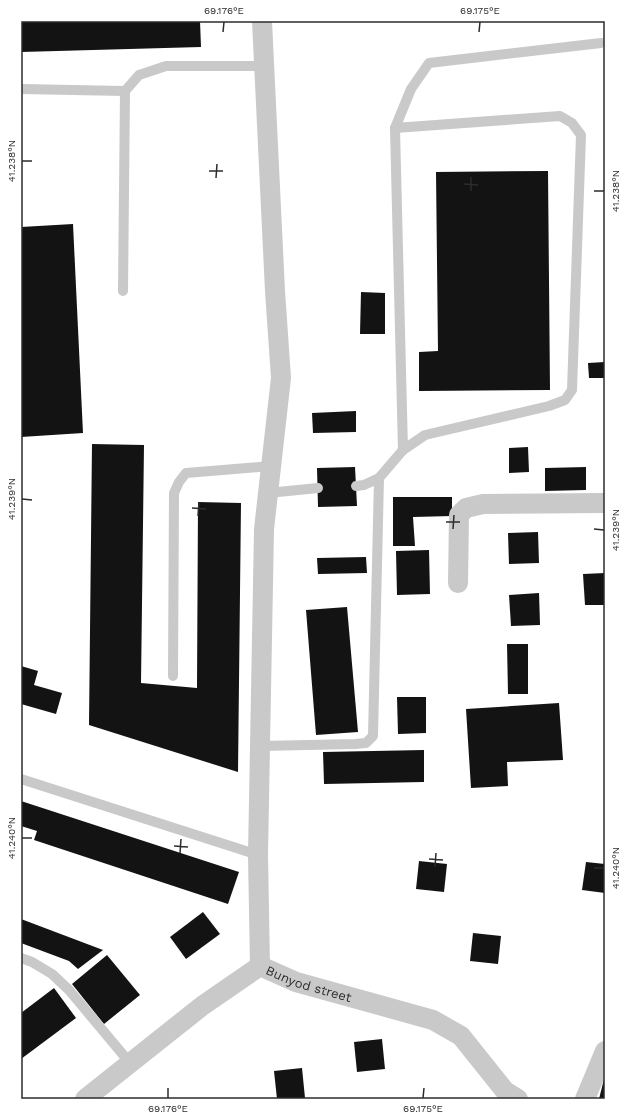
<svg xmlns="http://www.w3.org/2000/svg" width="626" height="1120" font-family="'Work Sans',sans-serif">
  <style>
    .building { fill: #131313 }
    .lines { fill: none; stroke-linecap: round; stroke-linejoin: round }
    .service { stroke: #c9c9c9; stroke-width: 10 }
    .minor { stroke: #c9c9c9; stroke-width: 20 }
    .ticks { fill: none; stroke: #2c2c2c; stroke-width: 1.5 }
    .labels { text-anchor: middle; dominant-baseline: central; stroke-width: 4; stroke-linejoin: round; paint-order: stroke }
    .street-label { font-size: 13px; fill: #2c2c2c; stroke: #fff }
    .neatline { fill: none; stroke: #2c2c2c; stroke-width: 1.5 }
    .ticks-label { font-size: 10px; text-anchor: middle; fill: #2c2c2c }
  </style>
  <rect width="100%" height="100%" fill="#fff"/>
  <g class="building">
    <polygon points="21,21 200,21 201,47 21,52"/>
    <polygon points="548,171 550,390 419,391 419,352 438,351 436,172"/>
    <polygon points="73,224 83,433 21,437 21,227"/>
    <polygon points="361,292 385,293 385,334 360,334"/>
    <polygon points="605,362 605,378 589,378 588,363"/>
    <polygon points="356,411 356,432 313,433 312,413"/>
    <polygon points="92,444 144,445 141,683 197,688 198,502 241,503 238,772 89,725"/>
    <polygon points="528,447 529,472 509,473 509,448"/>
    <polygon points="355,467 357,506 318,507 317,468"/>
    <polygon points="586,467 586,490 545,491 545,468"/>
    <polygon points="393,497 452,497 452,516 413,517 415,546 393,546"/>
    <polygon points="538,532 539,563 509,564 508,533"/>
    <polygon points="429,550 430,594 397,595 396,551"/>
    <polygon points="366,557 367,573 318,574 317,558"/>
    <polygon points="605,573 605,605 585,605 583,574"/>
    <polygon points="539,593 540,625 511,626 509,595"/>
    <polygon points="347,607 358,732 316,735 306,610"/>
    <polygon points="507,644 528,644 528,694 508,694"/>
    <polygon points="21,666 38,671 34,685 62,693 56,714 21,704"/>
    <polygon points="397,697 426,697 426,733 398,734"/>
    <polygon points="559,703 563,760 507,762 508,786 471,788 466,709"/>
    <polygon points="424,750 424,782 324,784 323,752"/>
    <polygon points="21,801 239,872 228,904 34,840 37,831 21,826"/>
    <polygon points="419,861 447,864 444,892 416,889"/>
    <polygon points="586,862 605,864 605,893 582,890"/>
    <polygon points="203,912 220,934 186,959 170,937"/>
    <polygon points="21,919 103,950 78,969 69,961 21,943"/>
    <polygon points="473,933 501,936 498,964 470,961"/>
    <polygon points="107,955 140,995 104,1024 72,984"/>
    <polygon points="54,988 76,1018 21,1059 21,1013"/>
    <polygon points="382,1039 385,1069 357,1072 354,1042"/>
    <polygon points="302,1068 305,1098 277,1099 274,1071"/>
    <polygon points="604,1079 605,1079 605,1099 599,1099"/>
  </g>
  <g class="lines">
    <g class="service">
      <polyline points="21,89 125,91"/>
      <polyline points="123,291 125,91 139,75 166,66 264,66"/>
      <polyline points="403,450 395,128 411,89 429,63 601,43"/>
      <polyline points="356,486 364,485 379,478 403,450 425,435 549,406 565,400 572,390 581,135 572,123 560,116 395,128"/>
      <polyline points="268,493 318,488"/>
      <polyline points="173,676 174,493 179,482 186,473 271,466"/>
      <polyline points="260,746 355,744 366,743 373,736 379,478"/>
      <polyline points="21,779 258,855"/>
      <polyline points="21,958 32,962 52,974 69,990 130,1063"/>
    </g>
    <g class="minor">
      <polyline points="458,583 459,515 466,508 483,504 605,503"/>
      <polyline points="260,966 258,855 264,529 281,378 275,291 262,21"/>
      <path id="s1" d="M85,1099L202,1006L260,966L296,982L433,1020L461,1036L505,1091L518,1099"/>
      <polyline points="585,1099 605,1051"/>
    </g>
  </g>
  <path class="ticks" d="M223,32L224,22M479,32L480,22M22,161H32M209,171H223M216,178L217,164M464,184L478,185M471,191V177M594,191H604M22,499L32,500M192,508L206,509M198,516L199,502M446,522H460M453,529L454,515M594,529L604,530M22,838H32M174,846L188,847M180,853L181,839M429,859L443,860M435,867L436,853M594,868H604M168,1098V1088M423,1098L424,1088"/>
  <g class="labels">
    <g class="street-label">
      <text stroke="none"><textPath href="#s1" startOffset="272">Bunyod street</textPath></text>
    </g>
  </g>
  <rect width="626" height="1120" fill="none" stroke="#ffffff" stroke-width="44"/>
  <rect x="22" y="22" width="582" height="1076" class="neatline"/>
  <g class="ticks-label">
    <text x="224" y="14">69.176°E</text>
    <text x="480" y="14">69.175°E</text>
    <text transform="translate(11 161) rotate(-90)" y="4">41.238°N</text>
    <text transform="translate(615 191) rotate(-90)" y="4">41.238°N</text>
    <text transform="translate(11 499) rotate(-90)" y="4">41.239°N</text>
    <text transform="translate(615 530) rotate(-90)" y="4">41.239°N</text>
    <text transform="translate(11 838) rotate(-90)" y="4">41.240°N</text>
    <text transform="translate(615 868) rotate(-90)" y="4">41.240°N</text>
    <text x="168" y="1112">69.176°E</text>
    <text x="423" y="1112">69.175°E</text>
  </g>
</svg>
